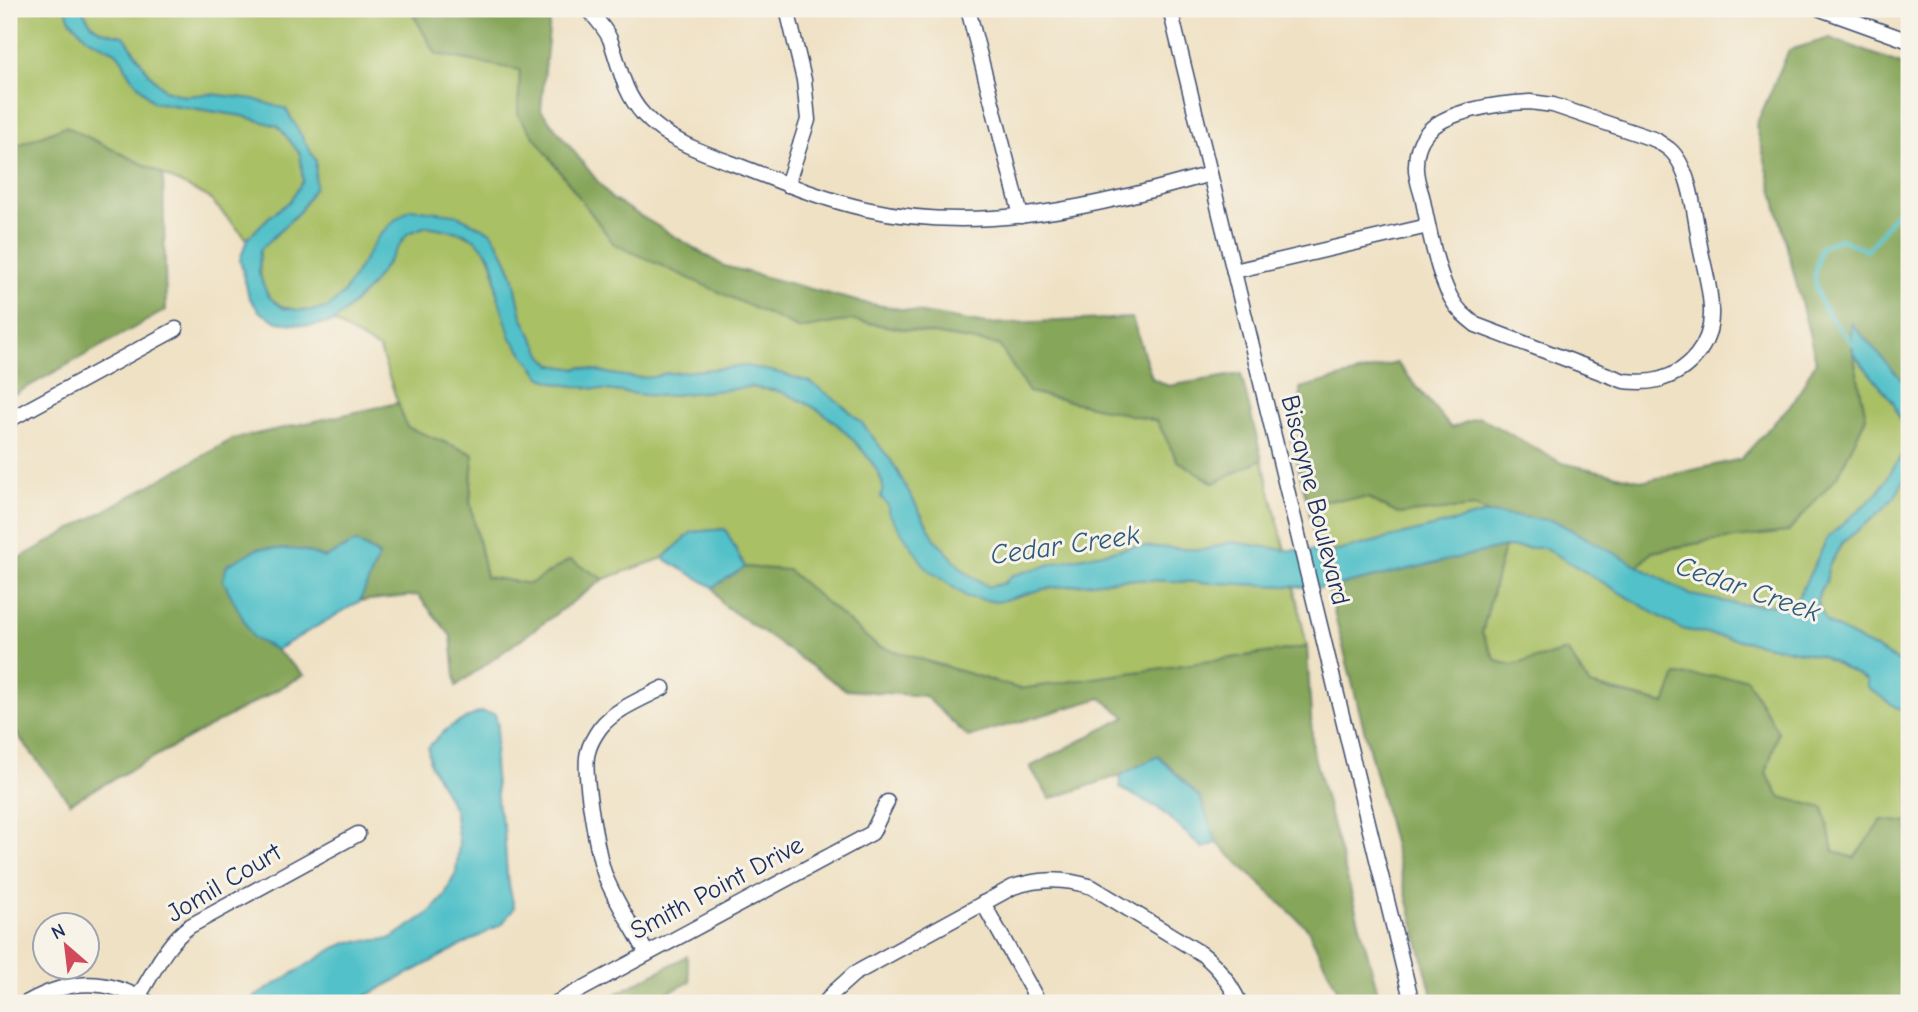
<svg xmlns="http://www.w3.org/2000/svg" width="1918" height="1012" font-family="'Comic Neue',sans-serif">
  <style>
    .green { fill: #a9c065; stroke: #627862; stroke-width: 2 }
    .forest { fill: #86a65a; stroke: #506a5c; stroke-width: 2 }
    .water { fill: #53c1c9; stroke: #377894; stroke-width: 2 }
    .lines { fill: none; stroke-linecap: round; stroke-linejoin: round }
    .stream { stroke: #53c1c9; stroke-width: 4.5 }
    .minor-casing { stroke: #3b4a6d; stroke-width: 17 }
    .minor { stroke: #fff; stroke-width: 14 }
    .labels { text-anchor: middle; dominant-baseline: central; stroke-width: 6; stroke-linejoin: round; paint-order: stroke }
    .street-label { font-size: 26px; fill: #1b2f5e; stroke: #f7f3e8 }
    .water-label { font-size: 28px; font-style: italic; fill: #2c5b7e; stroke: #f7f3e8 }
  </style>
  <rect width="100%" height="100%" fill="#f7f3e8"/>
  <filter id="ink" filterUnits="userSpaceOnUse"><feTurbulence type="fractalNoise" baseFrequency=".0143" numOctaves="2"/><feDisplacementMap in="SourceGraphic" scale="14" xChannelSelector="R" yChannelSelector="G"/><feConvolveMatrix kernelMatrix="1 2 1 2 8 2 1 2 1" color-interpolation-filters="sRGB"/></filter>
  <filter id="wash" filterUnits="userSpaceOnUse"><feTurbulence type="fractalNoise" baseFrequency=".00686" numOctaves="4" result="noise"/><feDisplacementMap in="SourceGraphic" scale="28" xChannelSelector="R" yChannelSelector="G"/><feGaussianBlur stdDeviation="1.57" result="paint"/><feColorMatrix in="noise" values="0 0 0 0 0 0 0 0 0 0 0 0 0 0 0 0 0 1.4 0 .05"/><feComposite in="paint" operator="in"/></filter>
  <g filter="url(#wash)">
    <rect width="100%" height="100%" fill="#efe1c4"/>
    <g class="green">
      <polygon points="9,9 66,9 70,20 87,38 116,52 123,61 128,73 153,102 243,116 278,126 300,154 303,181 289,202 269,217 247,239 208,197 65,126 9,149"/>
      <path d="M82,9H410L436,54L520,70L518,115L614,244L800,329L850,320L999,345L1029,392L1158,421L1177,460L1214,483L1262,459L1285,550L1231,542L1203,550L1136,546L1055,563L1011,576L1005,583L989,587L964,571L935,539L892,462L861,422L746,366L662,374C645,384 599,371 580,367L577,369L552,365L543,356L522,317L513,275L502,250L491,232L454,214L378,237C365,258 349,293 328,307C320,312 306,311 297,310C262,305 258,281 260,250L300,211L314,187L286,109L211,94L184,96L165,90L150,75L124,36C101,32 93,31 82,9Z"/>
      <path d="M427,226C458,232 486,233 494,270C496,278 495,288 498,296C511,324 527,351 542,378L559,384L645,395L663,396L752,387C759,389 765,389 773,390C785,392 802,401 813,407C834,418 880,462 883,487C883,489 881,496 881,497L997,602L1043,589L1124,579L1294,586L1307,647L1020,689L877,646L788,571L745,567L725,529L692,532L663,558L604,579L570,560L530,584L486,577L470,502L473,454L406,427L380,350L334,322L370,287L408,233Z"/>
      <polygon points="1853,353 1893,402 1909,443 1878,493 1828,537 1794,606 1737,604 1690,595 1638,567 1652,552 1710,541 1866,417"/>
      <polygon points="1909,470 1909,667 1826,622 1817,602 1820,590 1826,582 1828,568 1842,543 1879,513 1895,497"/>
      <polygon points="1368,498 1398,514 1476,507 1488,513 1330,553 1317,550 1307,501"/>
      <polygon points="1504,547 1545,548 1681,629 1822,656 1867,680 1867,687 1909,716 1909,823 1882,820 1854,858 1833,851 1824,808 1780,797 1766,773 1778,732 1590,685 1567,651 1512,665 1496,661 1482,633"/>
    </g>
    <g class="forest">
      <polygon points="410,9 551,9 541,110 611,198 724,266 860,302 986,324 1132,318 1152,378 1168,386 1241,374 1262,459 1214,483 1177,460 1157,421 1029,392 999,345 850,320 800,329 614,244 518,115 520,70 436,54"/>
      <polygon points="1830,38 1909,67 1909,391 1901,379 1851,324 1853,353 1866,417 1839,474 1788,532 1710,541 1652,552 1638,567 1555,521 1488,513 1475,507 1398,514 1368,498 1307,501 1291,440 1303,434 1300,388 1397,363 1451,428 1479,417 1562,463 1645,481 1741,459 1795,400 1816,361 1756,125 1789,50"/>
      <polygon points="65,126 163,174 166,310 15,394 9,387 9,149"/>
      <polygon points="398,403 407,427 473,454 470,502 486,577 530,584 570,560 604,579 456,686 451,636 418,595 360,601 379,555 356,542 325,558 302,550 253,637 276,650 304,675 70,803 9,724 9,564 233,439"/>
      <polygon points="1504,547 1482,633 1496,661 1512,665 1567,651 1590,685 1665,704 1676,675 1746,678 1778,732 1766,774 1780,797 1824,808 1833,851 1854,858 1882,820 1909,823 1909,1003 1434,1003 1328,588"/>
      <polygon points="745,567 788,570 877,646 1020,689 1307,647 1313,752 1381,1003 1344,1003 1307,928 1217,843 1200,798 1159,756 1121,775 1050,799 1030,767 1126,717 1101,698 968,737 925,696 846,690 722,604 713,587"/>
      <polygon points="687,956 690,982 647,1003 599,1003"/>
    </g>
    <g class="water">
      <path d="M66,9H82C93,31 101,32 124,36L150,75L165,90L184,96L211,94L253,99L286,109L316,161L315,187L300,211L260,250L259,273L268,296L283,308L306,311L327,308L343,294L378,237L396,219L411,209L454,214L491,232L502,250L513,275L522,317L543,356L552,365L577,369L579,367C599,371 645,384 662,374L746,366L780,373L810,382L840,403L861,422L892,462L935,539L964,571L989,587L1005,583L1011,576L1055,563L1136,546L1203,550L1231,542L1285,550H1317L1330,553L1488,513L1555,521L1691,595L1737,604L1794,606L1828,537L1878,493L1909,443V470L1895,497L1879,513L1842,543L1828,568L1826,582L1820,590L1817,602L1826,622L1909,667V716L1867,687V680L1822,656L1681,629L1545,548L1504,547L1328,588L1124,579L1043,589L997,602L967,597L926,568L888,512V506L881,497C881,496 883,488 883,487C880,462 834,418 813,407C802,401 785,392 773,390C765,389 759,389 752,387L663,396L645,395L559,384L542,378L511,338L497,293L495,272L491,257L477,241L464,233L427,226L408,233L370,287L334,322L311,326L278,322L260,312L249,297L240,260L247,239L269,217L289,202L303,181L300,154L278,126L243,116L153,102L128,73L123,61L116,52L87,38L70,20Z"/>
      <polygon points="1851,323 1901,379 1909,391 1909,441 1893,402 1853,353"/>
      <polygon points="725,529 745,567 713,587 663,558 692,532"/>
      <polygon points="356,542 379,556 360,601 276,650 253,638 223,580 227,565 259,548 302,550 325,558"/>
      <path d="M481,712L495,714L498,726L494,764L498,808L504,828L507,875L514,908L502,924L353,1003H248L256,996L335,948L349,942L390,939L428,914L444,897L456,872L459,843L454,809L430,764L428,748C444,728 458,721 481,712Z"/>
      <polygon points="1158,756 1200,798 1217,843 1203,848 1158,808 1120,788 1121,775"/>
    </g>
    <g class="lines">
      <path class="stream" d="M1854,344C1836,326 1814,302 1815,275C1815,266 1819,256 1821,247L1840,239L1868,250L1902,204L1909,183"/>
    </g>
  </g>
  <g filter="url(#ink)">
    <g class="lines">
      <defs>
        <g id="minor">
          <polyline points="968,9 1021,216"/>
          <polyline points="1170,9 1412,1003"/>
          <polyline points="1820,9 1909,41"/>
          <path d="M591,12C597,21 608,31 611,42C620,68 624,93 643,114C670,144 714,156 750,170C788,185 826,200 866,209C982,235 1098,206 1210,174"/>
          <path d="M1530,102L1553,105L1656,140C1660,143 1665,146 1669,149C1691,167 1695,219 1700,246C1704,268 1712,292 1711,315C1711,345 1689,371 1661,379C1649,383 1636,382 1624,381L1476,325C1466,317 1457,310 1451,298C1437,274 1428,225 1422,196C1419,186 1415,175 1416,165C1416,154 1419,143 1425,135C1443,110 1502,103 1530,102Z"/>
          <polyline points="787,185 808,120 804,80 787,9"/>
          <polyline points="1234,271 1428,226"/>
          <polyline points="9,420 176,329"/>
          <polyline points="983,903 1039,1003"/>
          <path d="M647,954C634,929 617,904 606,878C598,858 582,771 588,752C590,743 595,735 600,728C615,709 642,699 663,688"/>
          <path d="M138,997C154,972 166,943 190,926L358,834"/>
          <path d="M26,1003C69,979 106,977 149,1003"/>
          <polyline points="556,1003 872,833 887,802"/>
          <path d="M825,1003L834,992L854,974L1013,887C1041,878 1064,878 1092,887L1202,954C1221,969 1229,983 1240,1003"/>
        </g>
      </defs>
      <use href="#minor" class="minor-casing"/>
      <use href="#minor" class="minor"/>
    </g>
  </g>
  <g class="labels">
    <g class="street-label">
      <text transform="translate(1315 500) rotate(76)">Biscayne Boulevard</text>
      <text transform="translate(224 883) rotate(-31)">Jomil Court</text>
      <text transform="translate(717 888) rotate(-28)">Smith Point Drive</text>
    </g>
    <g class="water-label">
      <text transform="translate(1065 545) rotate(-8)">Cedar Creek</text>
      <text transform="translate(1748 589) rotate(19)">Cedar Creek</text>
    </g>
  </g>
  <rect width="1918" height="1012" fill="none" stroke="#f7f3e8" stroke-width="35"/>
  <g transform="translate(66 946) rotate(332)"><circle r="33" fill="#f7f3e8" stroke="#9fa5b1" stroke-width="2"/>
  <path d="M0-5L12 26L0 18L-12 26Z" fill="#d1495b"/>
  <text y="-10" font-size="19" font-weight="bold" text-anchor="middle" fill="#1b2f5e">N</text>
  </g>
</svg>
